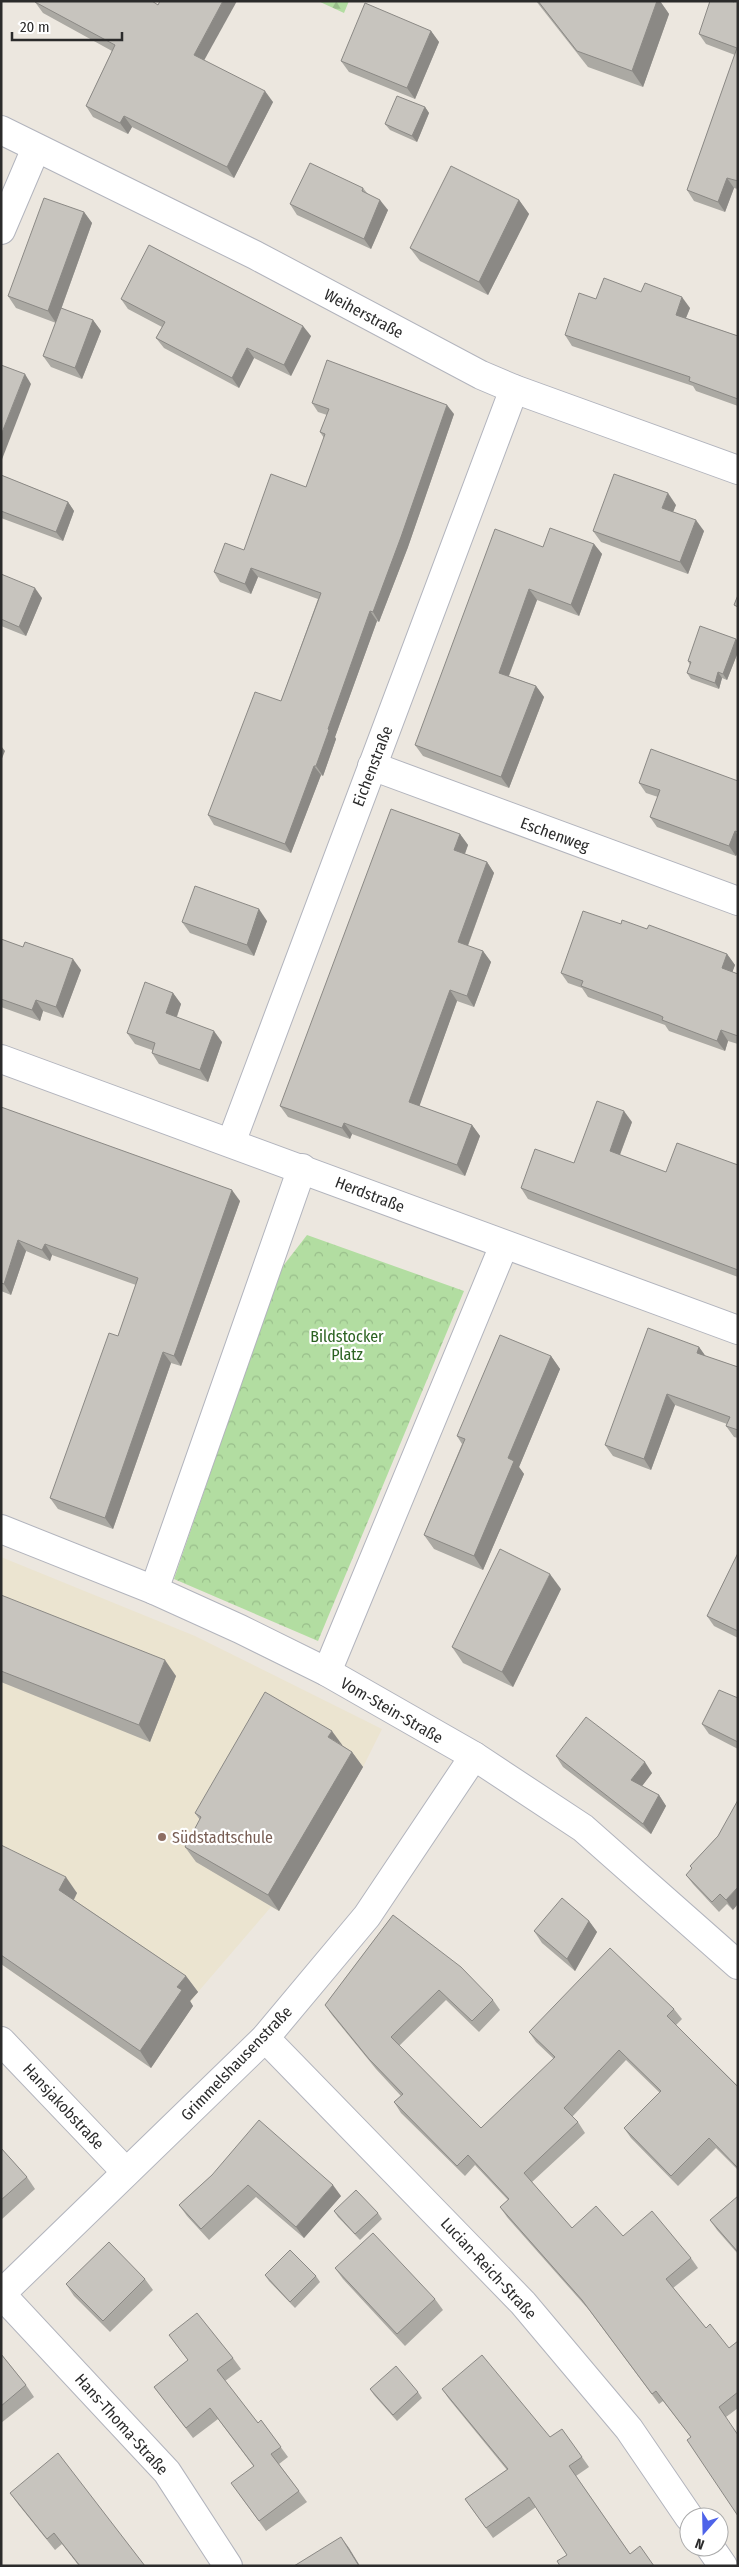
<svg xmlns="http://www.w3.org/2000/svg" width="739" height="2567" viewBox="0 0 739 2567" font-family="'Fira Sans Condensed',sans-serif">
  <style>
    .education { fill: #ebe4d0 }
    .forest { fill: url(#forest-firs) }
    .park { fill: url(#park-crowns) }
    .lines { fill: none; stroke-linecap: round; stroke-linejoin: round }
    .minor-casing { stroke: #b2b4bd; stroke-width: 30 }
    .minor { stroke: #fff; stroke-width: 28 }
    .wall { fill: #aba9a3 }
    .shaded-wall { fill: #8b8985 }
    .building { fill: #c7c4be; stroke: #8b8985 }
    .education-dot { fill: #8d6e63; stroke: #fff; stroke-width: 2 }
    .labels { text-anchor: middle; stroke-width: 4.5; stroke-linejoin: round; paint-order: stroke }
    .street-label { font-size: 16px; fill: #2b2b2b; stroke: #fff }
    .park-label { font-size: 16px; fill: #2b6221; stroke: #fff }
    .education-label { font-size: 16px; fill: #785e54; stroke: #fff; text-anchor: start }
  </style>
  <defs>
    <pattern id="forest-firs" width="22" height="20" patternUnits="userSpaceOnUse" patternTransform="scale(1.25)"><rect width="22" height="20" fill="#b2dda1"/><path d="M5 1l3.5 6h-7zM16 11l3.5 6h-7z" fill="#99be8b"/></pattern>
    <pattern id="park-crowns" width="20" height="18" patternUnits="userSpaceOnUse" patternTransform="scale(1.25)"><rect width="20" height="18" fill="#b2dda1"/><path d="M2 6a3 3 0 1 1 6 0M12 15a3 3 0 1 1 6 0" fill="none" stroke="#99be8b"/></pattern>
  </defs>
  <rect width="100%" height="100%" fill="#ece7df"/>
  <path class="education" d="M 1,1557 L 195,1636 L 382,1729 L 363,1767 L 279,1911 L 271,1907 L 198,1992 L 190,2003 L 193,2006 L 151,2068 L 1,1964 Z"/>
  <path class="forest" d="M 318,1 L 349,1 L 344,13 Z"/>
  <path class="park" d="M 307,1235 L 464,1291 L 318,1641 L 174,1579 L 280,1270 Z"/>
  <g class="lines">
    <g class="minor-casing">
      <g id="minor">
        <path d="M 1,130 L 255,255 L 481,375 L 514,389 L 738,470"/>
        <path d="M 1,230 L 36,148"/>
        <path d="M 372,766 L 738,901"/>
        <path d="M 1,1059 L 738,1330"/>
        <path d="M 231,1143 L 514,389"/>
        <path d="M 1,1529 L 154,1590 L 240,1629 L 327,1672 L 474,1756 L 583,1828 L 738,1965"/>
        <path d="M 154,1590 L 302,1168"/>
        <path d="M 327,1672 L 504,1245"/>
        <path d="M 265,2038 L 523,2303 L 629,2429 L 689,2517"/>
        <path d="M 1,2041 L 126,2172"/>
        <path d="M 1,2294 L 265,2038 L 367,1916 L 474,1756"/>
        <path d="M 1,2294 L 167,2472 L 228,2566"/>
        <path d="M 710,2547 L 723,2566"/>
      </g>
    </g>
    <use href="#minor" class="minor"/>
  </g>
  <g class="wall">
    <path d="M 536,1 L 660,1 L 669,14 L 643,87 L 588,67 Z"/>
    <path d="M 738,1 L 738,189 L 734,188 L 725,212 L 694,201 L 687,190 L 735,55 L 706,44 L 699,34 L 734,2 Z"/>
    <path d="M 35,2 L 204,61 L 273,102 L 234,178 L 132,127 L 128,134 L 93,117 L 86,106 L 112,51 L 43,13 Z"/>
    <path d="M 431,31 L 439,42 L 415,99 L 349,72 L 341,61 Z"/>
    <path d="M 425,107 L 429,113 L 417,142 L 390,130 L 385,124 Z"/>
    <path d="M 363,188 L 367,193 L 388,210 L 371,249 L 297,215 L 290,204 Z"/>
    <path d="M 519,200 L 529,214 L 488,295 L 420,261 L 410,248 Z"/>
    <path d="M 84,212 L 92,223 L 58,318 L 93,320 L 101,331 L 82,379 L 51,367 L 43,356 L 56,323 L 16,308 L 8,296 Z"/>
    <path d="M 641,292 L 690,308 L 686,318 L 738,336 L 738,406 L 696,391 L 693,386 L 572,346 L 565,335 L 596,299 Z"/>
    <path d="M 121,299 L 311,336 L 291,376 L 254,358 L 239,388 L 164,348 L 156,338 L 162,327 L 128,309 Z"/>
    <path d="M 312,403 L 454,414 L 408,547 L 379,622 L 377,621 L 335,737 L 336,739 L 323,776 L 321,775 L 291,853 L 214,825 L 208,815 L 281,701 L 318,599 L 258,577 L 251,594 L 220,582 L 214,572 L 244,550 L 306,487 L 324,438 L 320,432 L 327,415 L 318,412 Z"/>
    <path d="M 1,475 L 68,502 L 74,511 L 63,541 L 1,518 Z"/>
    <path d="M 676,505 L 673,512 L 704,531 L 688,574 L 601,542 L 593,531 Z"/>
    <path d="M 594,544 L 602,554 L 579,616 L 537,600 L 509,676 L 536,686 L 544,697 L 509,788 L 423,756 L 415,745 L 543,547 Z"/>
    <path d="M 1,574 L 42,598 L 26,636 L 1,626 Z"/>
    <path d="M 738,641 L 738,652 L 727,680 L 722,678 L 719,689 L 691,679 L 687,673 L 690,665 L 688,661 Z"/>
    <path d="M 738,781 L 738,852 L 736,856 L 657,827 L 650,817 L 658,797 L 646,793 L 639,783 Z"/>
    <path d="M 460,834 L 468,845 L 465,854 L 487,862 L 494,873 L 468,946 L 483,951 L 491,962 L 474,1007 L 457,1001 L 419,1106 L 472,1125 L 480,1136 L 465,1176 L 352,1134 L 350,1139 L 288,1117 L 280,1106 Z"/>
    <path d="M 267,921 L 254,956 L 190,933 L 182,922 Z"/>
    <path d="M 621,924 L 647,929 L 727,954 L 735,965 L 732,972 L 738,974 L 738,1044 L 728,1041 L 725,1051 L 669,1031 L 665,1025 L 588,997 L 582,988 L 568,983 L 561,973 Z"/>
    <path d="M 1,939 L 81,970 L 63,1018 L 43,1011 L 40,1021 L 1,1007 Z"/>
    <path d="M 173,993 L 181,1004 L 177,1017 L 222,1042 L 208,1082 L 159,1064 L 152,1053 L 152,1050 L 135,1044 L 127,1033 Z"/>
    <path d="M 1,1107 L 240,1201 L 181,1366 L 171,1363 L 113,1529 L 58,1509 L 50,1498 L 118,1336 L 136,1285 L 52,1255 L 50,1261 L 26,1251 L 11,1295 L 1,1291 Z"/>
    <path d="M 632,1122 L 620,1155 L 666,1172 L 738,1165 L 738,1277 L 528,1199 L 521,1188 L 574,1163 Z"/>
    <path d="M 699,1347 L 705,1356 L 738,1367 L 738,1438 L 734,1437 L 726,1426 L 727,1424 L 675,1405 L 651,1470 L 613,1456 L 605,1445 Z"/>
    <path d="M 551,1356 L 560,1369 L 519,1467 L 524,1474 L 483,1570 L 434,1549 L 424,1535 L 462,1444 L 457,1436 Z"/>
    <path d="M 738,1553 L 738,1638 L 714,1626 L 707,1616 Z"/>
    <path d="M 561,1589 L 513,1687 L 463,1663 L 452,1647 Z"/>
    <path d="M 1,1595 L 176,1676 L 150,1742 L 1,1682 Z"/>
    <path d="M 738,1698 L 738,1749 L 709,1734 L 702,1724 Z"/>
    <path d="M 343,1746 L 352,1752 L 363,1767 L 279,1911 L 196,1862 L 185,1847 L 200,1820 L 195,1813 Z"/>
    <path d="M 556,1756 L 652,1773 L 642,1786 L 659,1795 L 666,1806 L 651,1834 L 563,1767 Z"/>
    <path d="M 718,1836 L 733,1910 L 727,1904 L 719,1912 L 693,1884 L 686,1875 L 692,1869 L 690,1866 Z"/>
    <path d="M 1,1845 L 77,1893 L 74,1900 L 186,1976 L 198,1992 L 190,2001 L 193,2006 L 151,2068 L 1,1964 Z"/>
    <path d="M 393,1915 L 493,2000 L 500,2010 L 479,2032 L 446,2000 L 399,2046 L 481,2128 L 554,2059 L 536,2042 L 529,2032 L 674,2009 L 682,2019 L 676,2025 L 738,2086 L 738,2170 L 716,2148 L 678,2186 L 631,2138 L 624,2128 L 660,2093 L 626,2060 L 572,2117 L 578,2122 L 585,2133 L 532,2182 L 572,2228 L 623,2236 L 691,2258 L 698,2268 L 673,2288 L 706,2328 L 729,2348 L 738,2341 L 738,2408 L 726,2417 L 691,2437 L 663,2401 L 659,2404 L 589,2310 L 507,2217 L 500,2207 L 508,2200 L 475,2165 L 465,2176 L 401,2113 L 394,2102 L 401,2096 L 376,2069 L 332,2015 L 325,2005 Z"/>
    <path d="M 589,1921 L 597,1932 L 575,1971 L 542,1943 L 534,1931 Z"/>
    <path d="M 1,2148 L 27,2177 L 35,2189 L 1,2220 Z"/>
    <path d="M 212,2175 L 341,2196 L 304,2238 L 256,2197 L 209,2240 L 187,2216 L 179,2205 Z"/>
    <path d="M 738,2196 L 738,2254 L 717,2230 L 710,2220 Z"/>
    <path d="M 334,2211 L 378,2213 L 382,2219 L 360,2240 L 338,2217 Z"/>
    <path d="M 335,2268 L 435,2299 L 443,2310 L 405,2346 L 343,2279 Z"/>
    <path d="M 265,2275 L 316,2276 L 320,2282 L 295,2308 L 269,2281 Z"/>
    <path d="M 145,2279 L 153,2290 L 110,2332 L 74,2296 L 66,2284 Z"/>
    <path d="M 169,2335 L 233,2358 L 241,2369 L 225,2381 L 258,2423 L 261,2420 L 288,2457 L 279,2464 L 307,2502 L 266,2531 L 239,2494 L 254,2467 L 218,2419 L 193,2438 L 154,2387 L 188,2360 Z"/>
    <path d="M 1,2354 L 26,2385 L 34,2397 L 1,2423 Z"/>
    <path d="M 370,2389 L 418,2392 L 422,2398 L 397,2421 L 374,2395 Z"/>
    <path d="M 442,2389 L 550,2437 L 582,2457 L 589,2467 L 576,2476 L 630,2554 L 654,2566 L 567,2555 L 536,2507 L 493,2538 L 465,2499 L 507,2470 L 449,2399 Z"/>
    <path d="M 10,2493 L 145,2566 L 79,2566 L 62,2544 L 55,2550 L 18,2504 Z"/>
  </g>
  <g class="shaded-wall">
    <path d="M 223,1 L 237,1 L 201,66 L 194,55 Z"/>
    <path d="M 657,1 L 660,1 L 669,14 L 643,87 L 632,71 Z"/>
    <path d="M 431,31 L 439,42 L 415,99 L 407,88 Z"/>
    <path d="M 265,91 L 273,102 L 234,178 L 227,167 Z"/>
    <path d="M 425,107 L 429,113 L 417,142 L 412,136 Z"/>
    <path d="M 124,116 L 132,127 L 128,134 L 120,123 Z"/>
    <path d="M 727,178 L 734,188 L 725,212 L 718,202 Z"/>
    <path d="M 380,200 L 388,210 L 371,249 L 364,239 Z"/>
    <path d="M 519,200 L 529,214 L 488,295 L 479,282 Z"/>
    <path d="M 84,212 L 92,223 L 56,323 L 48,311 Z"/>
    <path d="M 682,297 L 690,308 L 683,325 L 676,315 Z"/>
    <path d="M 93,320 L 101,331 L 82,379 L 75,368 Z"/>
    <path d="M 303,326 L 311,336 L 291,376 L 284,365 Z"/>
    <path d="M 247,348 L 254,358 L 239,388 L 232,378 Z"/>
    <path d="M 25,374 L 31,384 L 1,462 L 1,435 Z"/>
    <path d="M 447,405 L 454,414 L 408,547 L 379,622 L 373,612 Z"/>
    <path d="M 668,493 L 676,505 L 670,519 L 662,508 Z"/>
    <path d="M 68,502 L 74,511 L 63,541 L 56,532 Z"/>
    <path d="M 696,520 L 704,531 L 688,574 L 680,562 Z"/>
    <path d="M 594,544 L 602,554 L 579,616 L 571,605 Z"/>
    <path d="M 251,568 L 258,577 L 251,594 L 245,584 Z"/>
    <path d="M 35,588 L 42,598 L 26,636 L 19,627 Z"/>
    <path d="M 529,589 L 537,600 L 506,683 L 499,673 Z"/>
    <path d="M 370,611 L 377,621 L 335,737 L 336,739 L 323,776 L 316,766 L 328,729 Z"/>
    <path d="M 736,639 L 738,641 L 738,652 L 727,680 L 723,674 Z"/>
    <path d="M 718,672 L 722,678 L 719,689 L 715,683 Z"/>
    <path d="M 536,686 L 544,697 L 509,788 L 501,777 Z"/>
    <path d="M 1,746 L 5,751 L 1,761 Z"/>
    <path d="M 314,766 L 321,775 L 291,853 L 285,844 Z"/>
    <path d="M 735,831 L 738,836 L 738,852 L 736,856 L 729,846 Z"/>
    <path d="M 460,834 L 468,845 L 462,861 L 454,850 Z"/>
    <path d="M 487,862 L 494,873 L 465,953 L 458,942 Z"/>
    <path d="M 259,909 L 267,921 L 254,956 L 247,945 Z"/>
    <path d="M 483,951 L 491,962 L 474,1007 L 467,996 Z"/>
    <path d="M 727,954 L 735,965 L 730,979 L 722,968 Z"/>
    <path d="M 73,959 L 81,970 L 63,1018 L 56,1007 Z"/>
    <path d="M 450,990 L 457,1001 L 417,1113 L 409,1102 Z"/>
    <path d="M 173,993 L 181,1004 L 174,1024 L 166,1013 Z"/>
    <path d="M 36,1000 L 43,1011 L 40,1021 L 32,1010 Z"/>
    <path d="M 721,1030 L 728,1041 L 725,1051 L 717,1041 Z"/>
    <path d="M 214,1031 L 222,1042 L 208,1082 L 200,1070 Z"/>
    <path d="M 624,1111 L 632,1122 L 617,1162 L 610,1151 Z"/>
    <path d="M 344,1123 L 352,1134 L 350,1139 L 342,1128 Z"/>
    <path d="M 472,1125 L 480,1136 L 465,1176 L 457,1165 Z"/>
    <path d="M 232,1190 L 240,1201 L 181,1366 L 174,1356 Z"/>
    <path d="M 18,1240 L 26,1251 L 11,1295 L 4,1284 Z"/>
    <path d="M 45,1244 L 52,1255 L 50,1261 L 42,1250 Z"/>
    <path d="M 699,1347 L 707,1358 L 697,1353 Z"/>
    <path d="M 163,1352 L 171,1363 L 113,1529 L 105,1518 Z"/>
    <path d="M 551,1356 L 560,1369 L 519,1467 L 524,1474 L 483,1570 L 474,1556 L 508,1458 Z"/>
    <path d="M 667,1394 L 675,1405 L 651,1470 L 644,1459 Z"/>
    <path d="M 550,1574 L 561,1589 L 513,1687 L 502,1672 Z"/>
    <path d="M 165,1660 L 176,1676 L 150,1742 L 139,1725 Z"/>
    <path d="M 332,1731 L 343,1746 L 328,1737 Z"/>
    <path d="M 352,1752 L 363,1767 L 279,1911 L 268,1895 Z"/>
    <path d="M 645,1762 L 652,1773 L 639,1790 L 631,1780 Z"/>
    <path d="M 659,1795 L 666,1806 L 651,1834 L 643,1824 Z"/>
    <path d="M 66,1877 L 77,1893 L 70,1906 L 59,1890 Z"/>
    <path d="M 738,1887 L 738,1904 L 733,1910 L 726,1900 Z"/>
    <path d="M 589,1921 L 597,1932 L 575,1971 L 567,1959 Z"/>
    <path d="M 186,1976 L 198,1992 L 190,2001 L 193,2006 L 151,2068 L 140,2051 L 177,1987 Z"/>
    <path d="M 333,2185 L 341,2196 L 304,2238 L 296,2227 Z"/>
    <path d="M 341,2537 L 349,2548 L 360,2566 L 359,2566 Z"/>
  </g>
  <g class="building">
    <path d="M 35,1 L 152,1 L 158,5 L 160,1 L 223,1 L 194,55 L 265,91 L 227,167 L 124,116 L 120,123 L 86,106 L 115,45 L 35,2 Z"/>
    <path d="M 538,1 L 657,1 L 632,71 L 577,51 Z"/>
    <path d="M 710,1 L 731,1 L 734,2 L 735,1 L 738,1 L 738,181 L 727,178 L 718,202 L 687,190 L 737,48 L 699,34 Z"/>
    <path d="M 365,3 L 431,31 L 407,88 L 341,61 Z"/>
    <path d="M 397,96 L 425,107 L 412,136 L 385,124 Z"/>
    <path d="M 310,163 L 363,188 L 362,191 L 380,200 L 364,239 L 290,204 Z"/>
    <path d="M 451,166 L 519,200 L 479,282 L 410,248 Z"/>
    <path d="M 44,198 L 84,212 L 48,311 L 8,296 Z"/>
    <path d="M 149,245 L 303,326 L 284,365 L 247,348 L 232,378 L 156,338 L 165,322 L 121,299 Z"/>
    <path d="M 604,278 L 641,292 L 645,283 L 682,297 L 676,315 L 738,336 L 738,399 L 689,381 L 690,377 L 565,335 L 579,293 L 596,299 Z"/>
    <path d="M 61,308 L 93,320 L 75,368 L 43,356 Z"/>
    <path d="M 327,360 L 447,405 L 401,537 L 373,612 L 370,611 L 328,729 L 329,730 L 316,766 L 314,766 L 285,844 L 208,815 L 255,692 L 281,701 L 321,593 L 251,568 L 245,584 L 214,572 L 225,543 L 244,550 L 271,474 L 306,487 L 325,434 L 320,432 L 329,409 L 312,403 Z"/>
    <path d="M 1,365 L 25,374 L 1,435 Z"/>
    <path d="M 614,474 L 668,493 L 662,508 L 696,520 L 680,562 L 593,531 Z"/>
    <path d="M 1,475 L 68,502 L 56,532 L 1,511 Z"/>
    <path d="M 550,528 L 594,544 L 571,605 L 529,589 L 499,673 L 536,686 L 501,777 L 415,745 L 495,529 L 543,547 Z"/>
    <path d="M 1,574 L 35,588 L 19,627 L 1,619 Z"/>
    <path d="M 738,595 L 738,607 L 734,605 Z"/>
    <path d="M 700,626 L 736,639 L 723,674 L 718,672 L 715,683 L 687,673 L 691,662 L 688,661 Z"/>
    <path d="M 651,749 L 738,781 L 738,832 L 735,831 L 729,846 L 650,817 L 660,790 L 639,783 Z"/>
    <path d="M 391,809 L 460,834 L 454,850 L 487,862 L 458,942 L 483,951 L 467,996 L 450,990 L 409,1102 L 472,1125 L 457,1165 L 344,1123 L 342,1128 L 280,1106 Z"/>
    <path d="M 195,886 L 259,909 L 247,945 L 182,922 Z"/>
    <path d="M 583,911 L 621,924 L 622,920 L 647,929 L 649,925 L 727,954 L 722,968 L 738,974 L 738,1036 L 721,1030 L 717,1041 L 662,1020 L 663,1017 L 659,1015 L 581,986 L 583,981 L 561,973 Z"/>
    <path d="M 1,939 L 23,947 L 25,942 L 73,959 L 56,1007 L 36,1000 L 32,1010 L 1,999 Z"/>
    <path d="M 145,982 L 173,993 L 166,1013 L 214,1031 L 200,1070 L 152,1053 L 155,1043 L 127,1033 Z"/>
    <path d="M 597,1101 L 624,1111 L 610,1151 L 666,1172 L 677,1143 L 738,1165 L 738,1270 L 521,1188 L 535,1149 L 574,1163 Z"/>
    <path d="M 1,1107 L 232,1190 L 174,1356 L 163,1352 L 105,1518 L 50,1498 L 109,1333 L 118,1336 L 138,1278 L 45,1244 L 42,1250 L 18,1240 L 4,1284 L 1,1283 Z"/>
    <path d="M 648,1328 L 699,1347 L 697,1353 L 738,1367 L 738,1430 L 726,1426 L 730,1417 L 667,1394 L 644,1459 L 605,1445 Z"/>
    <path d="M 500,1335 L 551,1356 L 508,1458 L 514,1461 L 474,1556 L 424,1535 L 465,1439 L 457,1436 Z"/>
    <path d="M 500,1549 L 550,1574 L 502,1672 L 452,1647 Z"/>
    <path d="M 738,1553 L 738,1631 L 707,1616 Z"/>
    <path d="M 1,1595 L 165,1660 L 139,1725 L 1,1671 Z"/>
    <path d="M 719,1690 L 738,1698 L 738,1742 L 702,1724 Z"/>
    <path d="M 265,1692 L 332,1731 L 328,1737 L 352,1752 L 268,1895 L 185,1847 L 201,1817 L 195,1813 Z"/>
    <path d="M 586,1717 L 645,1762 L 631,1780 L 659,1795 L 643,1824 L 556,1756 Z"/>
    <path d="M 738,1800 L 738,1887 L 726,1900 L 720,1894 L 712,1902 L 686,1875 L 692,1868 L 690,1866 L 718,1836 Z"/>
    <path d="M 1,1845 L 66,1877 L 59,1890 L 186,1976 L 177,1987 L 182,1990 L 140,2051 L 1,1955 Z"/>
    <path d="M 562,1898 L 589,1921 L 567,1959 L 534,1931 Z"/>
    <path d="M 393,1915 L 461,1967 L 493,2000 L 472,2021 L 439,1990 L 391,2037 L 481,2128 L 555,2057 L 529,2032 L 610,1948 L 674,2009 L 667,2016 L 738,2087 L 738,2168 L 709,2138 L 671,2176 L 624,2128 L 661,2091 L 619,2050 L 564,2108 L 578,2122 L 524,2173 L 572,2228 L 596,2206 L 623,2236 L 652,2211 L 691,2258 L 666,2279 L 706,2328 L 710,2324 L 729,2348 L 738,2341 L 738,2392 L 719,2407 L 738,2435 L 738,2516 L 687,2440 L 691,2437 L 656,2391 L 652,2394 L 582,2300 L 500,2207 L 509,2199 L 468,2155 L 457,2166 L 394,2102 L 403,2094 L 369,2059 L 325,2005 Z"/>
    <path d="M 259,2120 L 333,2185 L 296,2227 L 248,2185 L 201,2229 L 179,2205 L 212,2175 Z"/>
    <path d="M 1,2148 L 27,2177 L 1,2200 Z"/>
    <path d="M 356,2190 L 378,2213 L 355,2234 L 334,2211 Z"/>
    <path d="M 738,2196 L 738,2252 L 710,2220 Z"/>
    <path d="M 373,2233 L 435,2299 L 397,2334 L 335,2268 Z"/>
    <path d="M 109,2242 L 145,2279 L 103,2321 L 66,2284 Z"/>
    <path d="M 290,2250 L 316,2276 L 290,2302 L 265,2275 Z"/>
    <path d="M 197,2313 L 233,2358 L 217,2370 L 258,2423 L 261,2420 L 281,2447 L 271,2454 L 299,2491 L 259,2521 L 231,2483 L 254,2466 L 210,2408 L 186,2428 L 154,2387 L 188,2360 L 169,2335 Z"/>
    <path d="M 1,2354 L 26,2385 L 1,2406 Z"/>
    <path d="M 482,2355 L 550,2437 L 562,2429 L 582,2457 L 569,2466 L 630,2554 L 640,2546 L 654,2566 L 560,2566 L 557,2561 L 567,2555 L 529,2497 L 486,2528 L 465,2499 L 508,2469 L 442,2389 Z"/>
    <path d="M 396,2366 L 418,2392 L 393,2415 L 370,2389 Z"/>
    <path d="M 58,2453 L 145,2566 L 80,2566 L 54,2533 L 47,2539 L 10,2493 Z"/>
    <path d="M 341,2537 L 359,2566 L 294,2566 Z"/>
  </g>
  <circle class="education-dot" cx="162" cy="1837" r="5"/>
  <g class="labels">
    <g class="street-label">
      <text transform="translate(364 313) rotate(28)" y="6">Weiherstraße</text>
      <text transform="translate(372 766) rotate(-69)" y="6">Eichenstraße</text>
      <text transform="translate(555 834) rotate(20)" y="6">Eschenweg</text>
      <text transform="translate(370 1194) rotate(21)" y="6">Herdstraße</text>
      <text transform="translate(392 1710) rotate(30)" y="6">Vom-Stein-Straße</text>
      <text transform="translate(236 2063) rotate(-46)" y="6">Grimmelshausenstraße</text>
      <text transform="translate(64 2106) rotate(47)" y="6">Hansjakobstraße</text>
      <text transform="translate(489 2268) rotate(47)" y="6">Lucian-Reich-Straße</text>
      <text transform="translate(122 2424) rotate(48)" y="6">Hans-Thoma-Straße</text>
    </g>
    <g class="park-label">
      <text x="347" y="1342">Bildstocker<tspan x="347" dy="18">Platz</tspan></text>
    </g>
    <g class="education-label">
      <text x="172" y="1843">Südstadtschule</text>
    </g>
  </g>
  <rect width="739" height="2567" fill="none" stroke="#2b2b2b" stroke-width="5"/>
  <g transform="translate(704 2532) rotate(200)"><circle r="24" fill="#ffffff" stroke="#aaaaaa"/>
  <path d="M0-4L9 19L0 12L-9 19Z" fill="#4e63e9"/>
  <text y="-8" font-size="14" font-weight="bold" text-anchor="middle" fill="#2b2b2b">N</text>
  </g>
  <path d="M12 32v8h110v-8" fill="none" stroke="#2b2b2b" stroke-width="2.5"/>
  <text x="20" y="32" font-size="15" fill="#2b2b2b" stroke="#ffffff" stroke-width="4" paint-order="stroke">20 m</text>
</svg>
